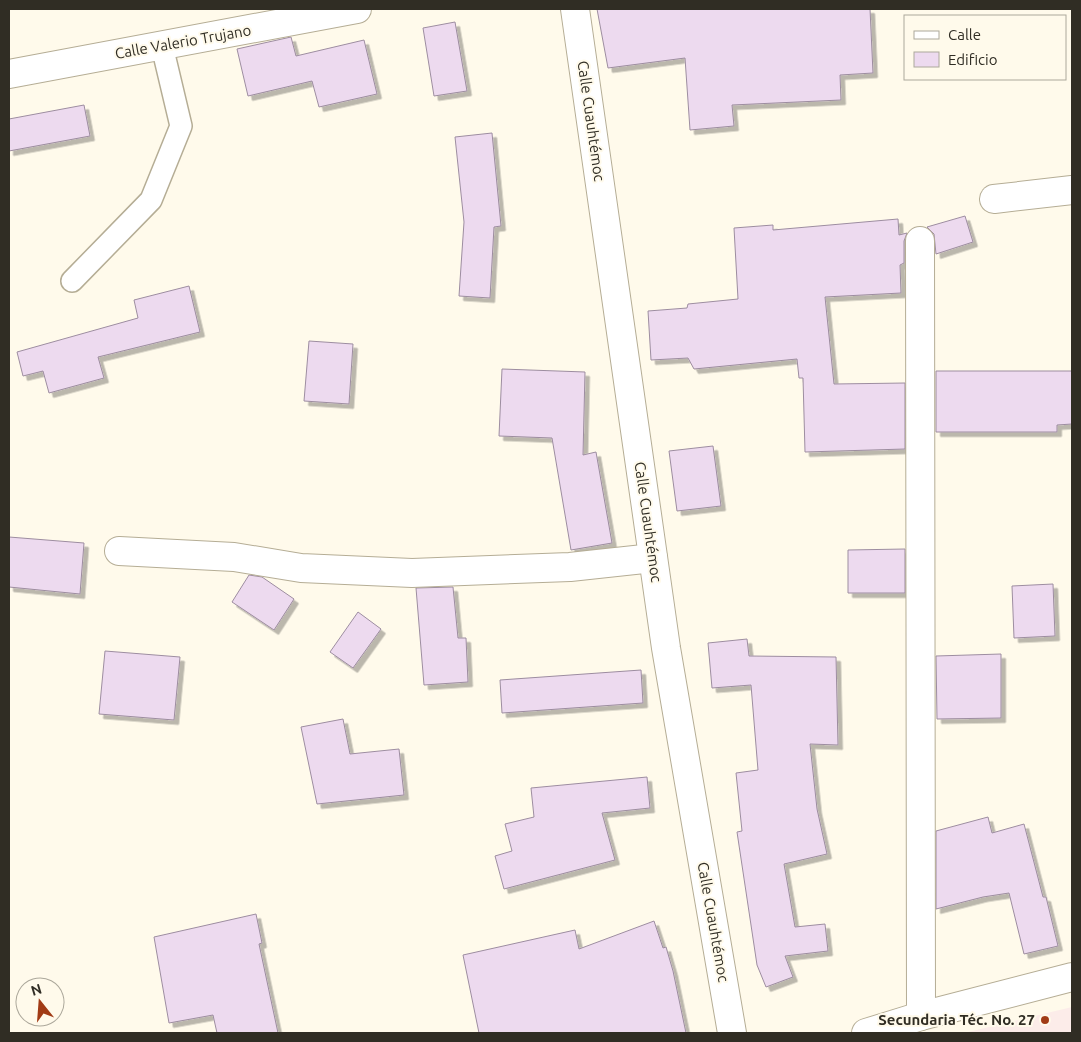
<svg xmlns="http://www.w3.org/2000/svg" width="1081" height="1042" viewBox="0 0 1081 1042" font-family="Ubuntu,sans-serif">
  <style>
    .education { fill: #fcece9 }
    .building { fill: #eddaef; stroke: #9d8da0; filter: url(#shadow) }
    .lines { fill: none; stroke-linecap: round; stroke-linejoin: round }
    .lane-casing { stroke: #b5ad95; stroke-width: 24 }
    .street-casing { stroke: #b5ad95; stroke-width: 30 }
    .secondary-casing { stroke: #b5ad95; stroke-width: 30 }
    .lane { stroke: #fff; stroke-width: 21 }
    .street { stroke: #fff; stroke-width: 28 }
    .secondary { stroke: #fff; stroke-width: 28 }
    .poi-dot { fill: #a13b15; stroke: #fffaeb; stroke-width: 2 }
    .labels { text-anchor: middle; stroke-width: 4; stroke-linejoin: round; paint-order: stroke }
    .street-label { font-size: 15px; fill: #302d24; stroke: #fffaeb }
    .poi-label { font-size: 15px; font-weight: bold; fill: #302d24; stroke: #fffaeb; text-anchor: end }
  </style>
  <defs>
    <filter id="shadow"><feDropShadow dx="4.5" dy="4.5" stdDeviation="0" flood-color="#0004"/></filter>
  </defs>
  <rect width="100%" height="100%" fill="#fffaeb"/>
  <path class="education" d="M 1072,1007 L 1072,1033 L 964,1033 Z"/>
  <g class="building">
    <path d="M 597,9 L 870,9 L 873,73 L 840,75 L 841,100 L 732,105 L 734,126 L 690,130 L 685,58 L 608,68 Z"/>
    <path d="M 455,22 L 467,91 L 434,96 L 423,28 Z"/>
    <path d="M 291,37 L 296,56 L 364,40 L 377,94 L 319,107 L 312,81 L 248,96 L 237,49 Z"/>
    <path d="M 84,105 L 90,136 L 9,151 L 9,119 Z"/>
    <path d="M 492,133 L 501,226 L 494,227 L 490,298 L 459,296 L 464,222 L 455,137 Z"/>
    <path d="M 965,216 L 973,242 L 936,254 L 934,234 L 927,227 Z"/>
    <path d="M 898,219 L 899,235 L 907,233 L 904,241 L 904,263 L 900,265 L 901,293 L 825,297 L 834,384 L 905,383 L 905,449 L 805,452 L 803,378 L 799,378 L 797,359 L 694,369 L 688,358 L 651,360 L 648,311 L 687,308 L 688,304 L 738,299 L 734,228 L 773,225 L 773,230 Z"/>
    <path d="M 189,286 L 200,332 L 98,357 L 104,378 L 49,393 L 43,371 L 23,376 L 17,352 L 138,318 L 134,300 Z"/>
    <path d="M 309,341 L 353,344 L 349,404 L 304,401 Z"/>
    <path d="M 502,369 L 585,372 L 583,455 L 596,452 L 612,543 L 571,550 L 552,438 L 499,436 Z"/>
    <path d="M 936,371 L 1072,371 L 1072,424 L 1057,425 L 1057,432 L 936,432 Z"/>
    <path d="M 713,446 L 721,506 L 677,511 L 669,451 Z"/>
    <path d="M 9,537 L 84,543 L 80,594 L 9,587 Z"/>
    <path d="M 905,549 L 905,593 L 848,593 L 848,550 Z"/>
    <path d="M 249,575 L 262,577 L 294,599 L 274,630 L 232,602 Z"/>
    <path d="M 1053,584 L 1055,636 L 1014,638 L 1012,586 Z"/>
    <path d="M 453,587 L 458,638 L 466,638 L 468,682 L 424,685 L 416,588 Z"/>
    <path d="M 358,612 L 381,629 L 353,668 L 330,652 Z"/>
    <path d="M 747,639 L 749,656 L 836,657 L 838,745 L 810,744 L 817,809 L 827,854 L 784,864 L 795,927 L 825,924 L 828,951 L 785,956 L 793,977 L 766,987 L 757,965 L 737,832 L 742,831 L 736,773 L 758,770 L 751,685 L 712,688 L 708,643 Z"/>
    <path d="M 105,651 L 180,657 L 174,720 L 99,714 Z"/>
    <path d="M 1001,654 L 1001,718 L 937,719 L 936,656 Z"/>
    <path d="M 641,670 L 643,703 L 502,713 L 500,680 Z"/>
    <path d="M 343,719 L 350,754 L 399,749 L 404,795 L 317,804 L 301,727 Z"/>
    <path d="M 647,777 L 650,808 L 602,813 L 615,860 L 504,889 L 495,856 L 512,851 L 505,824 L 534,817 L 531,788 Z"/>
    <path d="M 988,817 L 992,833 L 1024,824 L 1043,897 L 1046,897 L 1058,946 L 1024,954 L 1009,893 L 983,897 L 936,909 L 936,831 Z"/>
    <path d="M 256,914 L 262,943 L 259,944 L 278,1033 L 217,1033 L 213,1015 L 169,1023 L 154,937 Z"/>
    <path d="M 654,921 L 663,948 L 666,947 L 673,971 L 686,1033 L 479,1033 L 463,955 L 575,930 L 579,949 Z"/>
  </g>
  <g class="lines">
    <g class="lane-casing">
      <path id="lane" d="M 72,281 L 151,200 L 181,126 L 162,46"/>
    </g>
    <g class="street-casing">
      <g id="street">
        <path d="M 9,74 L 357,9"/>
        <path d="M 994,199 L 1072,190"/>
        <path d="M 920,241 L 921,1016"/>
        <path d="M 119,551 L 234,557 L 301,568 L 412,573 L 570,567 L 653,558"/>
        <path d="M 866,1033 L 921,1016 L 1072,977"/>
      </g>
    </g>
    <g class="secondary-casing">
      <path id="secondary" d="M 575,9 L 666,648 L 732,1033"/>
    </g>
    <use href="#lane" class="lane"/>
    <use href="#street" class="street"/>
    <use href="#secondary" class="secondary"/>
  </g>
  <circle class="poi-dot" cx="1045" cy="1020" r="5"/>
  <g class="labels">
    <g class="street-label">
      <text transform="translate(183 42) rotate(-10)" y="5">Calle Valerio Trujano</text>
      <text transform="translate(591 121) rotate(82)" y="5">Calle Cuauhtémoc</text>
      <text transform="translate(648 522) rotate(82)" y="5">Calle Cuauhtémoc</text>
      <text transform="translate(713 922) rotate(80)" y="5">Calle Cuauhtémoc</text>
    </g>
    <g class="poi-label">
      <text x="1035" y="1025">Secundaria Téc. No. 27</text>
    </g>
  </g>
  <rect width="1081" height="1042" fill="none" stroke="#302d24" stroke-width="20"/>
  <rect x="904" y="15" width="162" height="65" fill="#fffaeb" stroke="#aca89b"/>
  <rect x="914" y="31" width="25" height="8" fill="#ffffff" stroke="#aca89b"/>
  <text x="948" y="40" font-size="15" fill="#302d24">Calle</text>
  <rect x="914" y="52" width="25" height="15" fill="#eddaef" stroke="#aca89b"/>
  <text x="948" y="65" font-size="15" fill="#302d24">Edificio</text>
  <g transform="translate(40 1002) rotate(343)"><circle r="24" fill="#fffaeb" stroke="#aca89b"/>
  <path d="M0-4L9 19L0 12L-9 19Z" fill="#a13b15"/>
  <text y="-8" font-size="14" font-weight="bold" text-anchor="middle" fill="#302d24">N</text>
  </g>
</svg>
